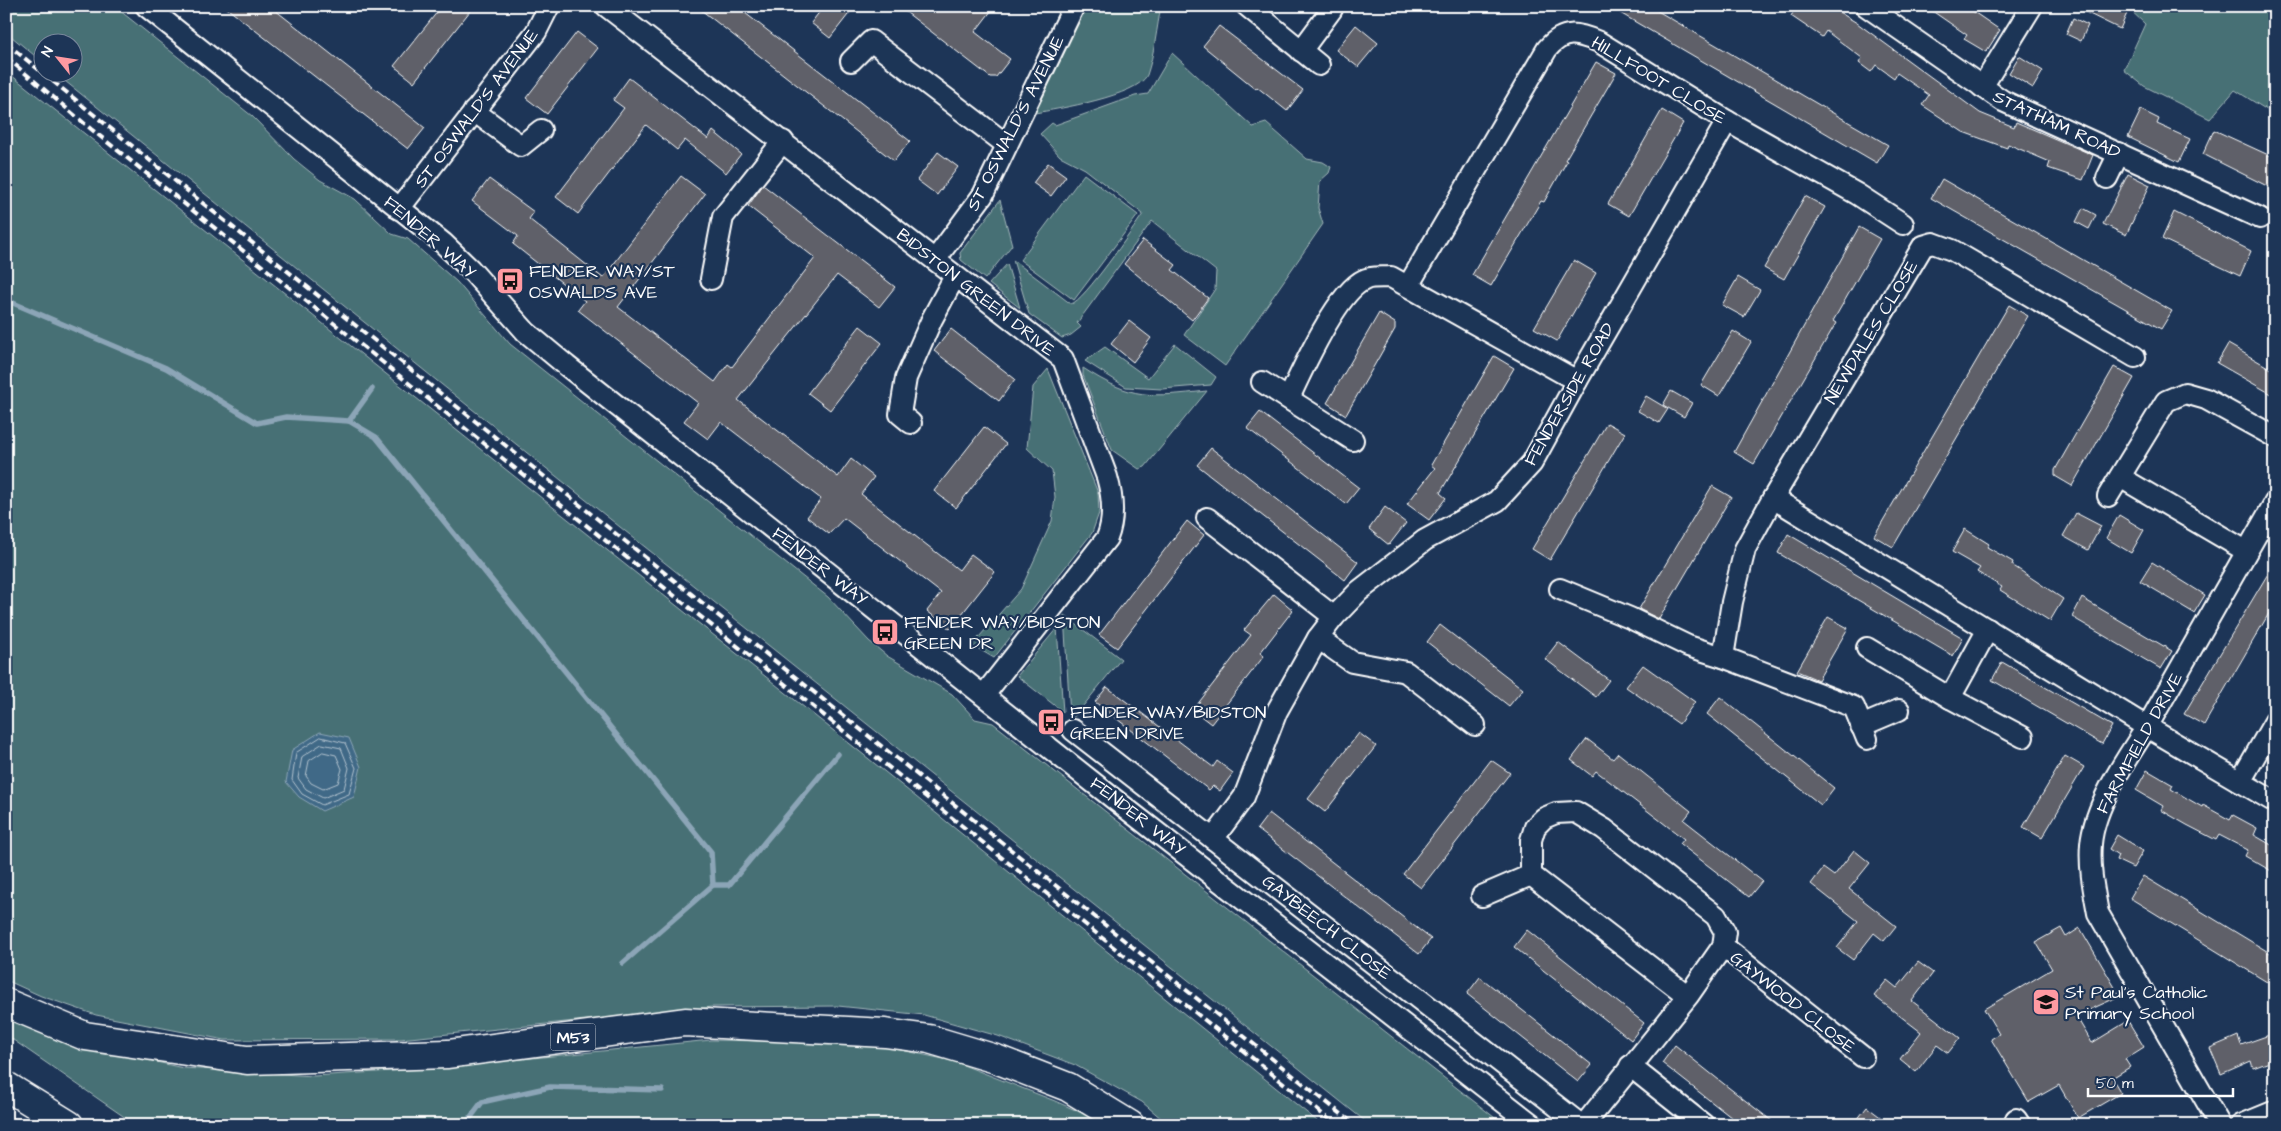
<svg xmlns="http://www.w3.org/2000/svg" width="2281" height="1131" viewBox="0 0 2281 1131" font-family="'Architects Daughter',sans-serif">
  <style>
    .green { fill: #477075; stroke: #a3b8ba }
    .water { fill: #406987; stroke: #8ca5b7 }
    .lines { fill: none; stroke-linecap: round; stroke-linejoin: round }
    .shore { stroke: #b3c3cf; stroke-width: 1 }
    .stream { stroke: #8ca5b7; stroke-width: 5.5 }
    .building { fill: #5e6169; stroke: #fff }
    .minor-casing { stroke: #fff; stroke-width: 24 }
    .highway-casing { stroke: #fff; stroke-width: 31 }
    .minor { stroke: #1d3557; stroke-width: 20 }
    .highway { stroke: #1d3557; stroke-width: 28 }
    .rail { stroke: #fff; stroke-width: 4; stroke-dasharray: 8 4; stroke-linecap: butt }
    .labels { text-anchor: middle; stroke-width: 4.5; stroke-linejoin: round; paint-order: stroke }
    .shield { fill: #1d3557; stroke: #bbc2cd; stroke-width: 1 }
    .shield-label { font-size: 16px; font-weight: bold; fill: #fff }
    .street-label { font-size: 18px; fill: #fff; stroke: #1d3557 }
    .poi-label { font-size: 18px; fill: #fff; stroke: #1d3557; text-anchor: start }
  </style>
  <rect width="100%" height="100%" fill="#1d3557"/>
  <filter id="ink" filterUnits="userSpaceOnUse"><feTurbulence type="fractalNoise" baseFrequency=".02" numOctaves="2"/><feDisplacementMap in="SourceGraphic" scale="10" xChannelSelector="R" yChannelSelector="G"/><feConvolveMatrix kernelMatrix="1 2 1 2 8 2 1 2 1" color-interpolation-filters="sRGB"/></filter>
  <g filter="url(#ink)">
    <g class="green">
      <path d="M 6,6 L 114,6 L 252,116 L 294,159 L 320,180 L 355,199 L 392,234 L 408,239 L 457,282 L 510,344 L 828,597 L 869,641 L 887,656 L 952,694 L 975,719 L 993,723 L 1504,1125 L 1370,1125 L 467,405 L 55,73 L 72,72 L 72,42 L 42,42 L 42,62 L 40,60 L 6,32 Z"/>
      <path d="M 1086,6 L 1161,6 C 1157,27 1154,55 1147,75 C 1138,96 1057,109 1035,113 L 1037,109 L 1033,109 Z"/>
      <path d="M 2126,6 L 2275,6 L 2275,115 L 2235,90 L 2210,119 L 2144,86 L 2124,70 L 2145,24 Z"/>
      <path d="M 1172,53 L 1253,127 L 1266,123 L 1307,159 L 1323,162 L 1331,167 L 1329,173 L 1320,181 L 1318,208 L 1323,224 L 1225,366 L 1184,335 L 1215,289 L 1216,271 L 1152,221 L 1077,323 L 1081,327 L 1071,335 L 1062,338 L 1029,314 L 1013,260 L 1071,304 C 1084,301 1133,229 1143,214 L 1085,169 L 1060,156 L 1040,134 L 1052,123 L 1055,125 L 1135,96 L 1148,94 Z"/>
      <path d="M 6,71 L 869,759 L 1322,1125 L 1169,1125 L 1142,1102 L 1075,1065 L 998,1036 L 924,1015 L 838,1006 L 712,1007 L 400,1039 L 225,1040 L 96,1015 L 41,996 L 6,980 Z"/>
      <path d="M 1084,174 L 1138,215 L 1074,300 L 1020,260 Z"/>
      <path d="M 1000,200 L 1012,245 L 985,279 L 961,260 L 960,253 Z"/>
      <path d="M 1007,264 L 1020,308 L 989,284 Z"/>
      <path d="M 1175,344 L 1216,377 L 1211,385 L 1162,389 L 1126,387 L 1085,361 L 1105,347 L 1148,378 Z"/>
      <path d="M 1083,368 C 1132,400 1151,397 1207,391 L 1145,467 L 1139,469 L 1112,450 L 1083,375 Z"/>
      <path d="M 1048,369 L 1098,493 L 1099,513 L 1092,533 L 994,658 L 972,645 L 1021,589 L 1052,521 L 1055,497 L 1052,471 L 1027,448 L 1033,387 Z"/>
      <path d="M 1064,615 L 1121,659 L 1075,716 L 1070,716 Z"/>
      <path d="M 1057,628 L 1063,712 L 1017,676 Z"/>
      <path d="M 6,1017 L 81,1045 L 183,1068 L 314,1076 L 423,1069 L 711,1040 L 868,1043 L 953,1061 L 1055,1101 L 1109,1125 L 136,1125 L 6,1035 Z"/>
    </g>
    <path class="water" d="M 320,732 L 349,738 L 361,767 L 354,797 L 322,811 L 299,797 L 286,782 L 292,750 Z"/>
    <g class="lines">
      <g class="shore">
        <path d="M 321,737 L 345,743 L 356,768 L 349,794 L 322,805 L 302,794 L 292,780 L 296,753 Z"/>
        <path d="M 322,744 L 341,748 L 349,768 L 344,789 L 323,798 L 306,789 L 298,778 L 302,757 Z"/>
        <path d="M 323,752 L 336,755 L 342,769 L 338,783 L 323,789 L 311,783 L 306,776 L 309,761 Z"/>
      </g>
      <g class="stream">
        <path d="M 6,300 L 166,368 L 257,423 L 286,417 L 349,421 L 376,437 L 711,852 L 713,885 L 729,885 L 838,754"/>
        <path d="M 349,421 L 372,389"/>
        <path d="M 623,963 L 713,885"/>
        <path d="M 465,1125 L 482,1102 L 550,1087 L 662,1090"/>
      </g>
    </g>
    <g class="building">
      <path d="M 224,6 L 270,6 L 425,128 L 408,149 Z"/>
      <path d="M 442,6 L 474,6 L 414,82 L 394,66 Z"/>
      <path d="M 696,6 L 736,6 L 910,141 L 894,161 Z"/>
      <path d="M 824,6 L 855,6 L 830,38 L 811,23 Z"/>
      <path d="M 898,6 L 995,6 L 975,32 L 1010,59 L 996,77 L 990,77 Z"/>
      <path d="M 1608,6 L 1649,6 L 1888,145 L 1877,163 Z"/>
      <path d="M 1797,6 L 1829,6 L 1857,23 L 1980,113 L 2014,127 L 2016,122 L 2093,155 L 2083,180 L 2048,168 L 2050,162 L 2008,144 L 2007,148 L 1963,132 L 1922,105 L 1929,95 L 1897,73 L 1894,78 L 1876,65 L 1871,72 L 1859,63 L 1862,58 L 1826,31 L 1822,37 L 1791,16 Z"/>
      <path d="M 1925,6 L 1965,6 L 2000,30 L 1986,52 L 1964,39 L 1967,35 Z"/>
      <path d="M 2073,6 L 2118,6 L 2128,11 L 2120,29 Z"/>
      <path d="M 2073,18 L 2088,25 L 2081,41 L 2066,34 Z"/>
      <path d="M 1356,25 L 1378,43 L 1358,67 L 1336,50 Z"/>
      <path d="M 1219,26 L 1303,90 L 1287,111 L 1257,87 L 1256,89 L 1203,46 Z"/>
      <path d="M 577,32 L 598,48 L 547,114 L 526,98 Z"/>
      <path d="M 2019,56 L 2043,71 L 2033,88 L 2009,73 Z"/>
      <path d="M 1596,62 L 1616,73 L 1565,160 L 1567,161 L 1544,202 L 1541,201 L 1491,286 L 1472,275 Z"/>
      <path d="M 629,78 L 708,139 L 713,131 L 741,154 L 726,173 L 685,140 L 677,150 L 646,125 L 578,214 L 556,197 L 624,108 L 613,100 Z"/>
      <path d="M 1662,110 L 1683,123 L 1629,216 L 1608,204 Z"/>
      <path d="M 2141,110 L 2159,119 L 2157,124 L 2190,139 L 2179,162 L 2128,137 Z"/>
      <path d="M 2214,130 L 2275,158 L 2275,190 L 2203,154 Z"/>
      <path d="M 938,152 L 958,167 L 937,195 L 917,180 Z"/>
      <path d="M 1048,163 L 1066,176 L 1051,196 L 1033,183 Z"/>
      <path d="M 2128,174 L 2150,185 L 2126,235 L 2103,224 Z"/>
      <path d="M 681,176 L 705,194 L 618,307 L 715,382 L 728,364 L 732,367 L 815,258 L 748,206 L 763,185 L 895,287 L 879,307 L 837,275 L 738,400 L 838,477 L 851,459 L 874,477 L 861,494 L 959,570 L 971,554 L 995,572 L 950,629 L 927,611 L 941,593 L 844,518 L 829,534 L 807,517 L 821,499 L 721,422 L 708,439 L 684,421 L 698,403 L 578,310 L 585,301 L 513,244 L 518,236 L 472,201 L 489,179 L 534,212 L 529,219 L 603,278 Z"/>
      <path d="M 1942,179 L 2172,311 L 2161,329 L 1931,198 Z"/>
      <path d="M 1805,196 L 1825,207 L 1784,279 L 1764,268 Z"/>
      <path d="M 2083,208 L 2096,215 L 2089,229 L 2076,222 Z"/>
      <path d="M 2174,212 L 2251,251 L 2240,276 L 2162,239 Z"/>
      <path d="M 1859,227 L 1880,239 L 1833,321 L 1836,323 L 1754,464 L 1734,452 Z"/>
      <path d="M 1143,240 L 1176,265 L 1172,270 L 1208,298 L 1192,320 L 1124,264 Z"/>
      <path d="M 1574,260 L 1596,273 L 1557,341 L 1534,328 Z"/>
      <path d="M 1738,277 L 1760,290 L 1744,317 L 1722,305 Z"/>
      <path d="M 2009,305 L 2028,316 L 1893,547 L 1874,536 Z"/>
      <path d="M 1379,313 L 1395,323 L 1395,329 L 1346,415 L 1327,403 Z"/>
      <path d="M 1129,321 L 1151,338 L 1133,362 L 1111,344 Z"/>
      <path d="M 860,326 L 882,343 L 830,410 L 808,393 Z"/>
      <path d="M 951,329 L 1015,379 L 999,401 L 934,351 Z"/>
      <path d="M 1733,331 L 1751,342 L 1719,396 L 1701,385 Z"/>
      <path d="M 2228,344 L 2275,371 L 2275,396 L 2217,363 Z"/>
      <path d="M 1494,356 L 1514,368 L 1440,493 L 1446,498 L 1429,520 L 1407,504 L 1435,468 L 1431,465 Z"/>
      <path d="M 2114,367 L 2134,378 L 2072,486 L 2055,476 L 2055,470 Z"/>
      <path d="M 1671,391 L 1692,403 L 1684,417 L 1663,405 Z"/>
      <path d="M 1646,396 L 1668,409 L 1659,423 L 1638,411 Z"/>
      <path d="M 1260,412 L 1359,488 L 1346,504 L 1247,428 Z"/>
      <path d="M 1607,423 L 1625,433 L 1550,560 L 1532,549 Z"/>
      <path d="M 984,427 L 1006,444 L 956,508 L 934,491 Z"/>
      <path d="M 1211,448 L 1358,562 L 1345,580 L 1197,465 Z"/>
      <path d="M 1712,486 L 1731,497 L 1659,619 L 1639,609 Z"/>
      <path d="M 1385,507 L 1406,523 L 1389,545 L 1369,529 Z"/>
      <path d="M 2076,513 L 2101,526 L 2088,550 L 2063,536 Z"/>
      <path d="M 2119,515 L 2144,530 L 2131,553 L 2106,538 Z"/>
      <path d="M 1187,521 L 1204,535 L 1117,648 L 1099,635 Z"/>
      <path d="M 1965,529 L 1989,544 L 1987,547 L 2013,562 L 2012,565 L 2063,599 L 2050,621 L 2000,590 L 2002,587 L 1977,572 L 1980,568 L 1952,552 Z"/>
      <path d="M 1788,534 L 1963,638 L 1953,656 L 1778,553 Z"/>
      <path d="M 2152,562 L 2205,595 L 2194,613 L 2140,581 Z"/>
      <path d="M 2275,562 L 2275,603 L 2204,725 L 2184,714 Z"/>
      <path d="M 1274,594 L 1293,610 L 1260,653 L 1264,656 L 1211,724 L 1193,710 L 1251,635 L 1244,630 Z"/>
      <path d="M 2082,598 L 2172,651 L 2161,669 L 2072,617 Z"/>
      <path d="M 1828,617 L 1848,628 L 1818,680 L 1797,671 Z"/>
      <path d="M 1440,625 L 1523,689 L 1509,706 L 1427,642 Z"/>
      <path d="M 1558,642 L 1609,680 L 1596,697 L 1545,659 Z"/>
      <path d="M 2002,662 L 2112,726 L 2102,744 L 1992,680 Z"/>
      <path d="M 1643,665 L 1695,702 L 1679,724 L 1626,687 Z"/>
      <path d="M 1107,687 L 1213,767 L 1217,761 L 1233,773 L 1220,791 L 1213,786 L 1209,790 L 1095,702 Z"/>
      <path d="M 1720,697 L 1834,788 L 1821,805 L 1707,714 Z"/>
      <path d="M 1359,733 L 1376,746 L 1325,812 L 1308,799 Z"/>
      <path d="M 1587,739 L 1613,759 L 1618,753 L 1691,811 L 1684,820 L 1762,881 L 1749,897 L 1680,844 L 1684,839 L 1596,771 L 1592,776 L 1571,760 Z"/>
      <path d="M 2065,756 L 2084,767 L 2042,838 L 2023,827 Z"/>
      <path d="M 1491,760 L 1510,773 L 1421,888 L 1403,874 Z"/>
      <path d="M 2147,770 L 2173,785 L 2171,789 L 2202,807 L 2203,805 L 2230,820 L 2233,815 L 2257,828 L 2254,835 L 2275,847 L 2275,873 L 2245,856 L 2248,850 L 2219,835 L 2216,840 L 2187,825 L 2161,810 L 2163,806 L 2136,790 Z"/>
      <path d="M 1269,813 L 1431,939 L 1419,954 L 1257,829 Z"/>
      <path d="M 2117,835 L 2143,851 L 2133,868 L 2116,860 L 2118,855 L 2109,849 Z"/>
      <path d="M 1854,850 L 1870,863 L 1849,889 L 1896,926 L 1884,941 L 1874,933 L 1853,960 L 1837,948 L 1858,921 L 1811,884 L 1823,868 L 1834,876 Z"/>
      <path d="M 2143,876 L 2275,956 L 2275,987 L 2130,898 Z"/>
      <path d="M 2061,928 L 2066,937 L 2080,928 L 2120,996 L 2076,1016 L 2092,1043 L 2128,1021 L 2144,1047 L 2125,1059 L 2130,1067 L 2112,1078 L 2121,1093 L 2078,1118 L 2059,1085 L 2029,1102 L 1991,1039 L 1999,1034 L 1984,1009 L 2052,969 L 2036,942 Z"/>
      <path d="M 1527,930 L 1644,1023 L 1631,1040 L 1514,947 Z"/>
      <path d="M 1918,962 L 1933,973 L 1912,1001 L 1960,1038 L 1948,1053 L 1937,1045 L 1916,1072 L 1900,1059 L 1921,1032 L 1874,996 L 1887,980 L 1897,988 Z"/>
      <path d="M 1480,977 L 1592,1065 L 1578,1082 L 1467,994 Z"/>
      <path d="M 2275,1033 L 2275,1060 L 2253,1068 L 2251,1061 L 2221,1074 L 2210,1048 L 2238,1036 L 2241,1045 Z"/>
      <path d="M 1675,1045 L 1724,1084 L 1777,1125 L 1741,1125 L 1662,1063 Z"/>
      <path d="M 1867,1107 L 1891,1125 L 1853,1125 Z"/>
    </g>
    <g class="lines">
      <g class="minor-casing">
        <g id="minor">
          <path d="M 146,6 L 443,243 L 470,269 L 526,332 L 567,366 L 1114,799 L 1533,1125"/>
          <path d="M 606,6 L 1063,359 L 1107,477 C 1113,498 1115,518 1107,538 L 984,695"/>
          <path d="M 1247,6 L 1319,65"/>
          <path d="M 1866,6 L 2003,101 L 2260,218"/>
          <path d="M 1301,51 L 1332,9"/>
          <path d="M 851,61 L 871,41 L 1007,145"/>
          <path d="M 1982,87 L 2032,6"/>
          <path d="M 474,111 L 521,146 L 541,130"/>
          <path d="M 2107,178 L 2119,153"/>
          <path d="M 399,209 L 536,32 L 549,6"/>
          <path d="M 935,260 L 983,195 L 1074,6"/>
          <path d="M 711,279 L 723,217 L 783,141"/>
          <path d="M 1408,286 L 1547,49 C 1564,29 1577,33 1599,42 L 1727,121 L 1857,194 L 1903,224"/>
          <path d="M 1262,382 L 1353,440"/>
          <path d="M 1289,398 C 1302,370 1337,292 1364,280 C 1371,276 1383,278 1391,277 L 1577,381"/>
          <path d="M 911,423 L 900,414 L 906,378 L 932,319 L 955,276"/>
          <path d="M 2120,477 L 2246,551"/>
          <path d="M 2108,496 L 2166,401 L 2185,393 L 2206,399 L 2275,437"/>
          <path d="M 1773,498 L 2147,727 L 2275,802"/>
          <path d="M 1207,518 L 1334,617"/>
          <path d="M 1560,589 L 1630,618 L 1688,646 L 1723,657 L 1854,707 L 1867,739"/>
          <path d="M 1318,638 L 1352,662 L 1406,672 L 1475,725"/>
          <path d="M 1867,648 L 1950,698 L 2023,737"/>
          <path d="M 1723,657 L 1732,602 L 1745,549 L 1773,498 L 1923,246 L 1933,243 L 1952,250 L 2135,357"/>
          <path d="M 1950,698 L 1988,629"/>
          <path d="M 1861,726 L 1899,710"/>
          <path d="M 1073,730 L 1581,1125"/>
          <path d="M 2240,782 L 2275,721"/>
          <path d="M 1213,839 L 1244,797 L 1277,711 L 1318,638 L 1334,617 L 1359,591 L 1425,540 L 1497,501 L 1532,463 L 1577,381 L 1727,121"/>
          <path d="M 1482,896 L 1531,875"/>
          <path d="M 1723,946 L 1863,1057"/>
          <path d="M 1630,1066 L 1704,1125"/>
          <path d="M 2016,1119 L 2020,1125"/>
          <path d="M 1584,1125 L 1688,996 L 1723,946 L 1725,932 L 1716,916 L 1604,829 L 1576,812 L 1556,813 L 1544,818 L 1535,827 L 1531,840 L 1531,875 L 1688,996"/>
          <path d="M 2220,1125 L 2098,913 C 2094,891 2089,868 2091,844 C 2094,806 2126,759 2147,727 L 2275,502"/>
          <path d="M 2241,1125 L 2275,1111"/>
        </g>
      </g>
      <g class="highway-casing">
        <g id="highway">
          <path d="M 6,1003 L 85,1036 L 247,1060 L 448,1054 L 685,1022 L 885,1033 L 929,1039 L 996,1059 L 1068,1087 L 1130,1125"/>
          <path d="M 6,1086 L 69,1125"/>
        </g>
      </g>
      <use href="#minor" class="minor"/>
      <use href="#highway" class="highway"/>
      <g class="rail">
        <path d="M 6,43 L 185,189 L 1355,1125"/>
        <path d="M 6,57 L 91,129 L 1336,1125"/>
      </g>
    </g>
  </g>
  <defs>
    <g id="bus-square" transform="scale(1.4375)"><rect x="-9" y="-9" width="18" height="18" rx="4" fill="#ff9aa2" stroke="#1d3557"/><path d="M-5-6H5V4H4V6H2V4H-2V6H-4V4H-5ZM-3.5-4V0h7V-4ZM-3.5 1.2v1.5H-2V1.2ZM2 1.2v1.5H3.5V1.2Z" fill="#111"/></g>
    <g id="school-square" transform="scale(1.4375)"><rect x="-9" y="-9" width="18" height="18" rx="4" fill="#ff9aa2" stroke="#1d3557"/><path d="M0-5L7-2L0 1L-7-2ZM-4 1L0 2.5L4 1V4Q0 6-4 4Z" fill="#111"/></g>
  </defs>
  <g fill-rule="evenodd">
    <use href="#bus-square" x="510" y="281"/>
    <use href="#bus-square" x="885" y="632"/>
    <use href="#bus-square" x="1051" y="722"/>
    <use href="#school-square" x="2046" y="1002"/>
  </g>
  <g class="labels">
    <rect class="shield" x="550.5" y="1023.5" width="45" height="27" rx="4"/>
    <g class="shield-label">
      <text x="573" y="1043">M53</text>
    </g>
    <g class="street-label">
      <text transform="translate(1659 80) rotate(31)" y="6">HILLFOOT CLOSE</text>
      <text transform="translate(476 108) rotate(-53)" y="6">ST OSWALD'S AVENUE</text>
      <text transform="translate(1015 123) rotate(-63)" y="6">ST OSWALD'S AVENUE</text>
      <text transform="translate(2057 124) rotate(25)" y="6">STATHAM ROAD</text>
      <text transform="translate(430 237) rotate(41)" y="6">FENDER WAY</text>
      <text transform="translate(976 292) rotate(38)" y="6">BIDSTON GREEN DRIVE</text>
      <text transform="translate(1871 332) rotate(-59)" y="6">NEWDALES CLOSE</text>
      <text transform="translate(1569 394) rotate(-60)" y="6">FENDERSIDE ROAD</text>
      <text transform="translate(820 566) rotate(38)" y="6">FENDER WAY</text>
      <text transform="translate(2139 743) rotate(-61)" y="6">FARMFIELD DRIVE</text>
      <text transform="translate(1138 816) rotate(38)" y="6">FENDER WAY</text>
      <text transform="translate(1327 927) rotate(38)" y="6">GAYBEECH CLOSE</text>
      <text transform="translate(1793 1002) rotate(38)" y="6">GAYWOOD CLOSE</text>
    </g>
    <g class="poi-label">
      <text x="529" y="277">FENDER WAY/ST<tspan x="529" dy="21">OSWALDS AVE</tspan></text>
      <text x="904" y="628">FENDER WAY/BIDSTON<tspan x="904" dy="21">GREEN DR</tspan></text>
      <text x="1070" y="718">FENDER WAY/BIDSTON<tspan x="1070" dy="21">GREEN DRIVE</tspan></text>
      <text x="2065" y="998">St Paul's Catholic<tspan x="2065" dy="21">Primary School</tspan></text>
    </g>
  </g>
  <rect width="2281" height="1131" fill="none" stroke="#1d3557" stroke-width="25"/>
  <rect x="12" y="12" width="2256" height="1106" fill="none" stroke="#fff" stroke-width="2" filter="url(#ink)"/>
  <g transform="translate(58 58) rotate(300)"><circle r="24" fill="#1d3557" stroke="#77869a"/>
  <path d="M0-4L9 19L0 12L-9 19Z" fill="#ff9aa2"/>
  <text y="-8" font-size="14" font-weight="bold" text-anchor="middle" fill="#ffffff">N</text>
  </g>
  <path d="M2088 1088v8h145v-8" fill="none" stroke="#ffffff" stroke-width="2.5"/>
  <text x="2096" y="1088" font-size="15" fill="#ffffff" stroke="#1d3557" stroke-width="4" paint-order="stroke">50 m</text>
</svg>
